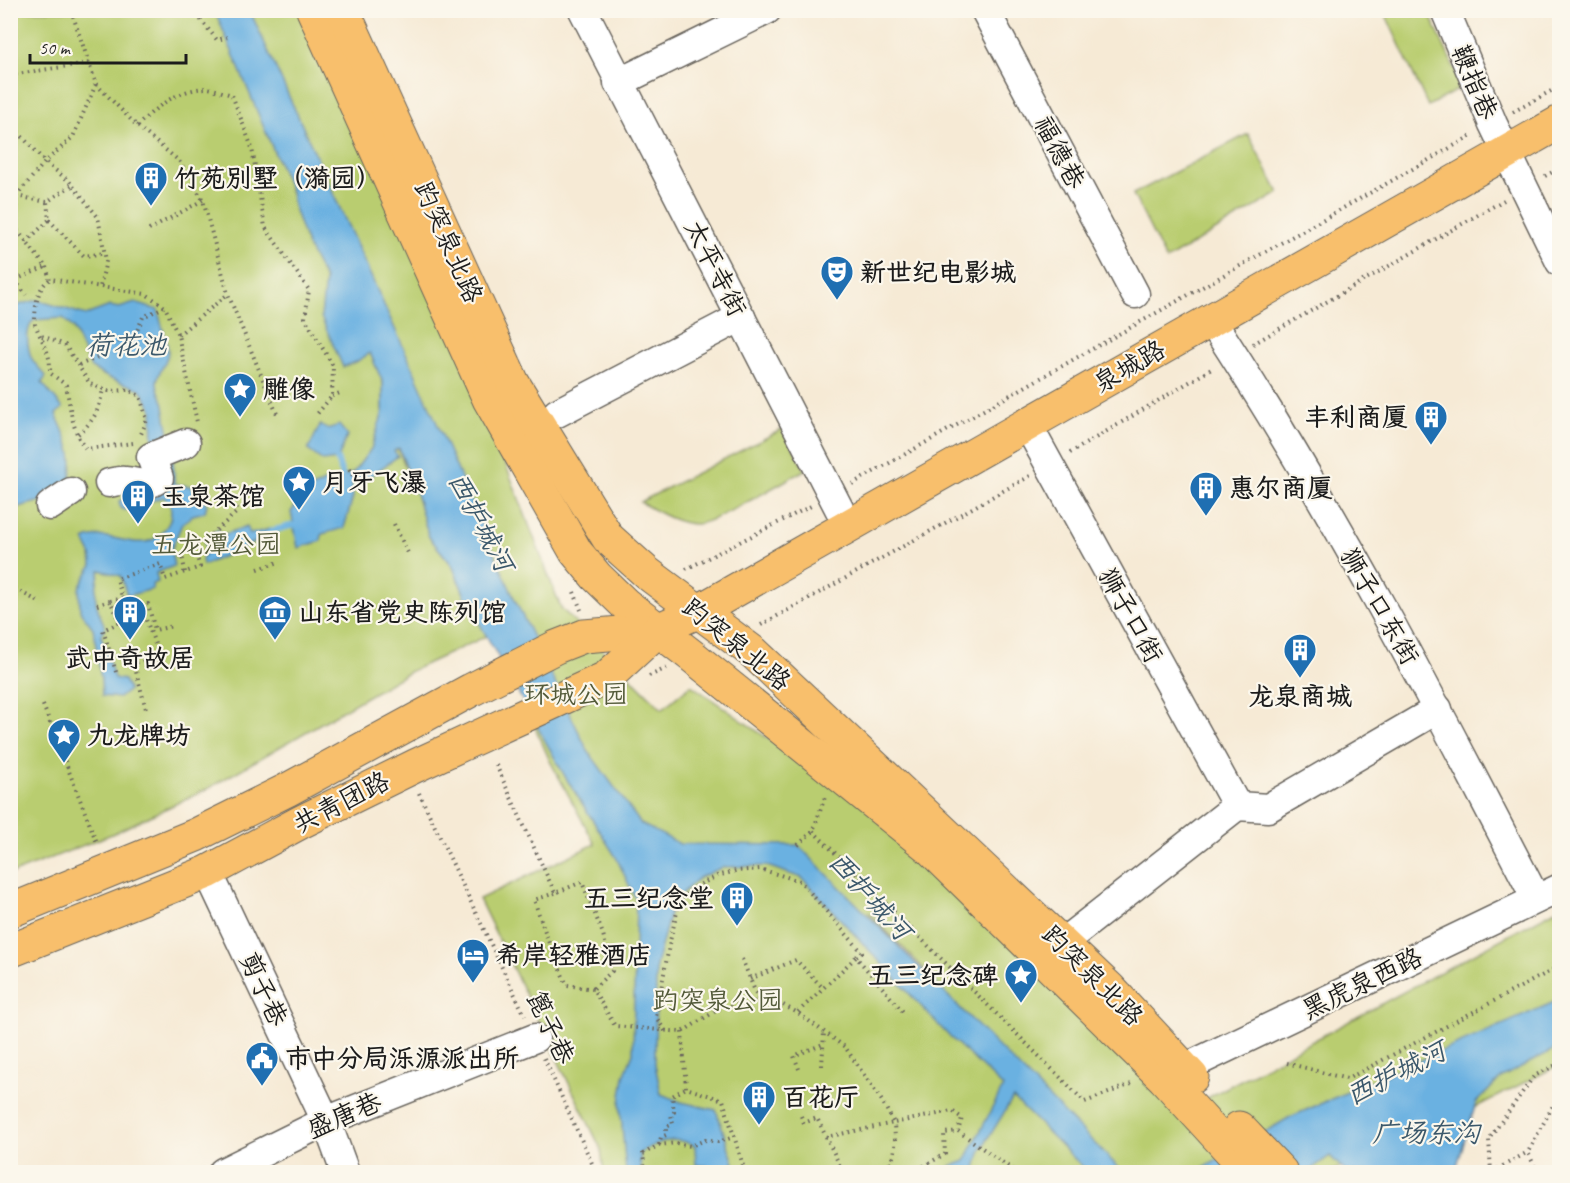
<svg xmlns="http://www.w3.org/2000/svg" width="1570" height="1183" viewBox="0 0 1570 1183" font-family="Caveat,'LXGW WenKai TC',sans-serif">
  <style>
    .green { fill: #b9cd70; stroke: #6a7446; stroke-width: 1.5; fill-rule: evenodd }
    .water { fill: #6ab1e1; stroke: #43667e; stroke-width: 1.5 }
    .lines { fill: none; stroke-linecap: round; stroke-linejoin: round }
    .stream { stroke: #6ab1e1; stroke-width: 6 }
    .minor-casing { stroke: #68645d; stroke-width: 31 }
    .major-casing { stroke: #68645d; stroke-width: 35 }
    .path { stroke: #68645d; stroke-width: 4; stroke-dasharray: 1.5 4.5; stroke-linecap: butt }
    .minor { stroke: #fff; stroke-width: 28 }
    .major { stroke: #f8bf6c; stroke-width: 33 }
    .labels { text-anchor: middle; stroke-width: 4.5; stroke-linejoin: round; paint-order: stroke }
    .street-label { font-size: 26px; fill: #1c1c1c; stroke: #fbf7ec }
    .poi-label { font-size: 26px; font-weight: bold; fill: #1c1c1c; stroke: #fbf7ec; text-anchor: start }
    .park-label { font-size: 26px; fill: #535a39; stroke: #fbf7ec }
    .water-label { font-size: 27px; font-style: italic; fill: #3b586b; stroke: #fbf7ec }
  </style>
  <rect width="100%" height="100%" fill="#fbf7ec"/>
  <filter id="ink" filterUnits="userSpaceOnUse"><feTurbulence type="fractalNoise" baseFrequency=".0167" numOctaves="2"/><feDisplacementMap in="SourceGraphic" scale="12" xChannelSelector="R" yChannelSelector="G"/><feConvolveMatrix kernelMatrix="1 2 1 2 8 2 1 2 1" color-interpolation-filters="sRGB"/></filter>
  <filter id="wash" filterUnits="userSpaceOnUse"><feTurbulence type="fractalNoise" baseFrequency=".008" numOctaves="4" result="noise"/><feDisplacementMap in="SourceGraphic" scale="24" xChannelSelector="R" yChannelSelector="G"/><feGaussianBlur stdDeviation="1.35" result="paint"/><feColorMatrix in="noise" values="0 0 0 0 0 0 0 0 0 0 0 0 0 0 0 0 0 1.4 0 .05"/><feComposite in="paint" operator="in"/></filter>
  <g filter="url(#wash)">
    <rect width="100%" height="100%" fill="#f6ead5"/>
    <g class="green">
      <path d="M 11,11 L 215,11 L 227,37 L 231,11 L 331,11 L 561,608 L 662,709 L 691,685 L 1062,943 L 1200,1102 L 1559,908 L 1559,1065 L 1476,1107 L 1330,1172 L 604,1172 L 601,1149 L 479,899 L 595,844 L 550,761 L 429,490 L 386,368 L 228,38 L 291,193 L 377,367 L 383,383 L 383,412 L 416,493 L 429,537 L 452,565 L 468,603 L 487,636 L 411,671 L 209,788 L 112,834 L 11,874 ZM 868,912 L 926,971 L 1014,1081 L 1009,1082 L 898,945 Z"/>
      <path d="M 1384,11 L 1428,11 L 1463,87 L 1428,106 Z"/>
      <path d="M 1248,134 L 1279,193 L 1166,260 L 1133,194 Z"/>
      <path d="M 783,429 L 805,470 C 785,480 714,524 696,524 C 677,524 656,511 640,502 Z"/>
    </g>
    <g class="water">
      <path d="M 215,11 L 250,11 L 406,353 L 515,600 L 588,751 L 641,824 L 680,844 L 798,845 L 1123,1172 L 1088,1172 L 1013,1098 L 981,1150 L 975,1172 L 944,1172 L 952,1166 L 965,1161 L 1003,1087 L 947,1034 L 802,878 L 767,866 L 723,867 L 699,878 L 673,902 L 656,965 L 655,1064 L 661,1094 L 681,1102 L 716,1110 L 737,1172 L 709,1172 L 707,1166 L 696,1165 L 695,1146 C 675,1135 659,1141 640,1153 L 641,1172 L 626,1172 L 620,1103 L 624,1076 L 633,1053 L 636,900 L 616,857 L 566,778 L 468,603 L 452,565 L 429,537 L 416,493 L 399,448 L 394,451 L 398,456 L 365,480 L 360,478 L 352,484 L 353,497 L 344,528 L 322,534 L 321,541 L 298,548 L 291,512 L 305,492 L 324,482 L 353,473 L 371,449 L 383,412 L 383,383 L 370,353 L 356,362 L 343,367 L 321,317 L 325,280 L 307,245 L 293,205 L 291,192 Z"/>
      <path d="M 37,300 L 86,315 L 110,306 L 119,308 L 135,303 L 158,310 C 160,322 167,339 168,350 C 169,363 156,372 157,384 C 158,392 163,398 164,406 C 168,432 175,458 174,484 L 190,486 L 207,504 L 205,512 L 193,515 L 182,524 L 171,550 L 174,566 L 156,573 L 158,582 L 152,584 L 153,589 L 127,596 L 121,576 L 100,570 C 93,597 94,602 105,627 L 101,635 L 114,678 L 124,680 L 129,690 L 119,698 L 102,696 L 101,679 L 93,628 L 80,611 L 79,588 L 92,565 L 91,554 L 84,540 C 110,526 143,559 164,530 C 169,524 171,520 171,512 C 171,505 169,501 163,497 L 126,510 L 121,509 L 119,501 L 133,495 L 153,447 L 152,408 L 140,389 L 109,378 L 91,368 L 73,328 L 63,318 L 34,320 C 25,329 27,345 31,357 C 34,364 42,371 46,376 L 42,383 L 63,408 L 56,414 C 67,441 76,451 70,480 L 41,501 L 11,509 L 11,307 Z"/>
      <path d="M 320,425 L 327,429 L 339,425 L 348,436 C 342,443 343,452 337,459 L 323,461 L 308,450 Z"/>
      <path d="M 247,526 L 250,534 L 270,529 L 272,536 C 248,543 227,556 203,565 L 202,559 C 207,553 207,548 204,541 L 218,529 L 220,536 Z"/>
      <path d="M 1559,1000 L 1559,1047 L 1502,1077 L 1476,1103 L 1455,1172 L 1346,1172 L 1330,1156 L 1307,1172 L 1197,1172 L 1290,1117 Z"/>
    </g>
    <g class="lines">
      <g class="stream">
        <path d="M 337,459 L 343,477"/>
        <path d="M 271,531 L 294,525"/>
      </g>
    </g>
  </g>
  <g filter="url(#ink)">
    <g class="lines">
      <g class="minor-casing">
        <g id="minor">
          <path d="M 583,10 L 848,526"/>
          <path d="M 985,10 L 1135,294"/>
          <path d="M 1445,10 L 1493,124 L 1560,262"/>
          <path d="M 618,83 L 767,10"/>
          <path d="M 1211,320 C 1332,505 1435,703 1536,899"/>
          <path d="M 557,413 L 741,317"/>
          <path d="M 1027,424 L 1237,806"/>
          <path d="M 109,483 C 115,482 119,480 125,481 C 139,482 148,488 159,478 L 151,457 L 186,443"/>
          <path d="M 50,506 L 71,492"/>
          <path d="M 208,872 L 327,1123 L 345,1172"/>
          <path d="M 1062,943 L 1237,806 L 1268,808 L 1438,709"/>
          <path d="M 1166,1077 L 1560,888"/>
          <path d="M 223,1172 L 326,1121 L 535,1038"/>
        </g>
      </g>
      <g class="major-casing">
        <g id="major">
          <path d="M 313,10 L 489,399 L 576,552 L 596,576 L 625,604 L 692,656 L 930,848 L 1164,1078 L 1250,1172"/>
          <path d="M 343,10 L 513,383 L 608,538 L 647,573 L 754,653 L 1109,988 L 1192,1077"/>
          <path d="M 10,911 L 196,835 L 287,790 L 471,690 L 556,647 L 584,636 L 658,630"/>
          <path d="M 10,951 L 208,872 L 301,822 L 415,766 L 606,678 L 658,630 L 699,611 L 1560,122"/>
          <path d="M 1239,1128 L 1281,1172"/>
        </g>
      </g>
      <g class="path">
        <path d="M 193,10 L 217,40 L 227,37"/>
        <path d="M 10,75 L 88,63"/>
        <path d="M 96,84 L 137,126 L 179,161 L 203,200 L 228,294 L 277,414"/>
        <path d="M 1513,112 L 1560,86"/>
        <path d="M 10,123 L 45,162 L 69,181 L 98,217 L 106,261 L 100,287"/>
        <path d="M 137,126 C 156,107 177,90 205,88 C 213,88 224,93 232,95 L 252,148 L 265,227 L 309,290 L 305,318 L 333,366 L 332,396 L 317,414"/>
        <path d="M 1545,176 L 1560,168"/>
        <path d="M 10,197 L 16,196 L 47,202"/>
        <path d="M 49,220 L 84,256 L 105,253"/>
        <path d="M 149,230 L 203,200"/>
        <path d="M 10,234 L 17,230"/>
        <path d="M 26,242 L 49,220 L 47,202 L 72,185"/>
        <path d="M 10,263 L 15,280 L 26,295"/>
        <path d="M 46,267 L 50,279"/>
        <path d="M 10,282 L 46,267 L 17,230 L 16,196 L 45,162 L 73,137 L 96,84 L 71,10"/>
        <path d="M 178,335 L 228,294"/>
        <path d="M 42,336 L 65,345 L 90,384 L 109,391 L 128,390 L 140,396 L 147,420 L 141,434"/>
        <path d="M 1253,344 L 1504,200"/>
        <path d="M 79,365 L 104,355 L 106,347 L 136,333 L 143,317 L 164,307"/>
        <path d="M 332,396 L 343,392"/>
        <path d="M 78,434 C 95,420 99,410 103,389"/>
        <path d="M 133,443 L 86,449 C 72,433 70,405 66,385 L 50,373 C 51,351 42,343 35,324 C 35,308 36,289 50,279 L 146,294 L 165,307 L 178,335 L 197,422"/>
        <path d="M 1070,453 L 1213,368"/>
        <path d="M 349,469 L 357,483"/>
        <path d="M 852,484 L 1473,135"/>
        <path d="M 394,524 L 409,555"/>
        <path d="M 258,569 L 279,562"/>
        <path d="M 686,569 L 811,506"/>
        <path d="M 185,572 L 182,554 L 204,541 L 236,513 L 237,507"/>
        <path d="M 10,586 L 39,602"/>
        <path d="M 574,592 L 581,610"/>
        <path d="M 97,605 L 110,601"/>
        <path d="M 141,605 L 148,604 L 155,630 L 173,626"/>
        <path d="M 131,608 L 124,604 L 117,579 L 160,564 L 165,579 L 200,567 L 196,554 L 238,542 L 240,550"/>
        <path d="M 121,622 L 110,601 L 124,598"/>
        <path d="M 761,625 L 1030,476"/>
        <path d="M 116,672 L 103,630 L 129,618 L 131,608 L 141,606 L 159,655 L 134,664 L 146,709"/>
        <path d="M 649,676 L 667,668"/>
        <path d="M 43,705 L 97,843"/>
        <path d="M 496,765 L 555,893 L 582,882 L 603,934 L 612,971 L 593,989 L 615,1026 L 682,1032 L 722,1007 L 759,1001 L 783,1005 L 798,1013 L 845,1047 L 882,1101 L 894,1123 L 826,1137"/>
        <path d="M 419,793 L 525,1016"/>
        <path d="M 813,831 L 1085,1102 L 1134,1083"/>
        <path d="M 798,845 L 813,831 L 825,797"/>
        <path d="M 555,893 L 534,900 L 552,952 L 567,985 L 593,989"/>
        <path d="M 742,959 L 759,1001"/>
        <path d="M 750,979 L 796,960 L 823,988"/>
        <path d="M 798,1012 L 856,957 L 905,1014"/>
        <path d="M 665,1031 L 656,1017 L 670,941 L 680,900 L 697,886 L 717,876 L 736,871 L 760,869 L 800,881 L 862,952 L 856,957"/>
        <path d="M 682,1032 L 686,1088 L 723,1100 L 745,1172"/>
        <path d="M 544,1058 L 596,1172"/>
        <path d="M 1287,1063 L 1347,1079 L 1560,966"/>
        <path d="M 822,1066 L 824,1032"/>
        <path d="M 799,1069 L 794,1056 L 823,1044"/>
        <path d="M 801,1116 L 804,1123 L 817,1118 L 843,1172"/>
        <path d="M 659,1145 L 661,1137 L 666,1135 L 666,1127 L 673,1124 L 671,1115 L 674,1112 L 672,1096 L 686,1088"/>
        <path d="M 890,1166 L 897,1172"/>
        <path d="M 670,1168 L 671,1172"/>
        <path d="M 645,1172 L 643,1154 L 659,1145 L 676,1143 L 691,1146 L 705,1140 L 718,1142 L 734,1137"/>
        <path d="M 882,1172 C 899,1157 895,1144 894,1123 L 952,1111 L 962,1118 L 958,1131"/>
        <path d="M 913,1172 L 945,1154 L 944,1133 L 958,1131 L 1016,1172"/>
        <path d="M 1491,1172 L 1489,1139 L 1534,1076 L 1560,1063"/>
        <path d="M 1492,1172 L 1528,1152"/>
        <path d="M 1537,1172 L 1528,1152 L 1556,1100 L 1560,1098"/>
      </g>
      <use href="#minor" class="minor"/>
      <use href="#major" class="major"/>
    </g>
  </g>
  <defs>
    <g id="building-pin" transform="scale(1.725)"><path d="M0 17L-7.5 6A9.5 9.5 0 1 1 7.5 6Z" fill="#1f6fb2" stroke="#fbf7ec"/><path d="M-4-6H4V6H1V3H-1V6H-4ZM-2.5-4.3h1.7v1.8h-1.7ZM.8-4.3h1.7v1.8H.8ZM-2.5-1h1.7V.8h-1.7ZM.8-1h1.7V.8H.8Z" fill="#fff"/></g>
    <g id="theatre-pin" transform="scale(1.725)"><path d="M0 17L-7.5 6A9.5 9.5 0 1 1 7.5 6Z" fill="#1f6fb2" stroke="#fbf7ec"/><path d="M-5-5.5Q0-4 5-5.5V0Q5 5 0 6Q-5 5-5 0ZM-3.3-2.5H-1v1.5H-3.3ZM1-2.5H3.3v1.5H1ZM-2.8 1Q0 5.5 2.8 1Z" fill="#fff"/></g>
    <g id="sight-pin" transform="scale(1.725)"><path d="M0 17L-7.5 6A9.5 9.5 0 1 1 7.5 6Z" fill="#1f6fb2" stroke="#fbf7ec"/><path d="M0-6L1.8-2.2L6-1.7L2.9 1.2L3.7 5.4L0 3.3L-3.7 5.4L-2.9 1.2L-6-1.7L-1.8-2.2Z" fill="#fff"/></g>
    <g id="museum-pin" transform="scale(1.725)"><path d="M0 17L-7.5 6A9.5 9.5 0 1 1 7.5 6Z" fill="#1f6fb2" stroke="#fbf7ec"/><path d="M0-6L6-3V-2H-6V-3ZM-5-1h2V3h-2ZM-1-1h2V3h-2ZM3-1h2V3H3ZM-6 4H6V6H-6Z" fill="#fff"/></g>
    <g id="hotel-pin" transform="scale(1.725)"><path d="M0 17L-7.5 6A9.5 9.5 0 1 1 7.5 6Z" fill="#1f6fb2" stroke="#fbf7ec"/><path d="M-6-4.5h1.5V1H6V5H4.5V3h-9V5H-6ZM-4 0a1.8 1.8 0 1 1 3.6 0ZM.5 0V-2.5h3Q6-2.5 6 0Z" fill="#fff"/></g>
    <g id="civic-pin" transform="scale(1.725)"><path d="M0 17L-7.5 6A9.5 9.5 0 1 1 7.5 6Z" fill="#1f6fb2" stroke="#fbf7ec"/><path d="M-.6-6.5H3V-4.5H.6V-3L4-1V1h2V6H-6V1h2V-1L-.6-3ZM-1.2 2.5V6h2.4V2.5Z" fill="#fff"/></g>
  </defs>
  <g fill-rule="evenodd">
    <use href="#building-pin" x="151" y="178"/>
    <use href="#theatre-pin" x="837" y="272"/>
    <use href="#sight-pin" x="240" y="389"/>
    <use href="#building-pin" x="1431" y="417"/>
    <use href="#sight-pin" x="299" y="482"/>
    <use href="#building-pin" x="1206" y="488"/>
    <use href="#building-pin" x="138" y="496"/>
    <use href="#building-pin" x="130" y="612"/>
    <use href="#museum-pin" x="275" y="612"/>
    <use href="#building-pin" x="1300" y="650"/>
    <use href="#sight-pin" x="64" y="735"/>
    <use href="#building-pin" x="737" y="898"/>
    <use href="#hotel-pin" x="473" y="955"/>
    <use href="#sight-pin" x="1021" y="975"/>
    <use href="#civic-pin" x="262" y="1058"/>
    <use href="#building-pin" x="759" y="1097"/>
  </g>
  <g class="labels">
    <g class="street-label">
      <text transform="translate(1475 82) rotate(67)" y="9">鞭指巷</text>
      <text transform="translate(1060 152) rotate(62)" y="9">福德巷</text>
      <text transform="translate(449 242) rotate(66)" y="9">趵突泉北路</text>
      <text transform="translate(716 268) rotate(63)" y="9">太平寺街</text>
      <text transform="translate(1129 366) rotate(-30)" y="9">泉城路</text>
      <text transform="translate(1380 606) rotate(60)" y="9">狮子口东街</text>
      <text transform="translate(1131 615) rotate(61)" y="9">狮子口街</text>
      <text transform="translate(737 644) rotate(39)" y="9">趵突泉北路</text>
      <text transform="translate(341 802) rotate(-27)" y="9">共青团路</text>
      <text transform="translate(1093 975) rotate(45)" y="9">趵突泉北路</text>
      <text transform="translate(1362 983) rotate(-26)" y="9">黑虎泉西路</text>
      <text transform="translate(264 989) rotate(65)" y="9">剪子巷</text>
      <text transform="translate(551 1027) rotate(65)" y="9">篦子巷</text>
      <text transform="translate(344 1115) rotate(-23)" y="9">盛唐巷</text>
    </g>
    <g class="poi-label">
      <text x="174" y="187">竹苑别墅（漪园）</text>
      <text x="860" y="281">新世纪电影城</text>
      <text x="263" y="398">雕像</text>
      <text x="1408" y="426" text-anchor="end">丰利商厦</text>
      <text x="322" y="491">月牙飞瀑</text>
      <text x="1229" y="497">惠尔商厦</text>
      <text x="161" y="505">玉泉茶馆</text>
      <text x="298" y="621">山东省党史陈列馆</text>
      <text x="130" y="667" text-anchor="middle">武中奇故居</text>
      <text x="1300" y="705" text-anchor="middle">龙泉商城</text>
      <text x="87" y="744">九龙牌坊</text>
      <text x="714" y="907" text-anchor="end">五三纪念堂</text>
      <text x="496" y="964">希岸轻雅酒店</text>
      <text x="998" y="984" text-anchor="end">五三纪念碑</text>
      <text x="285" y="1067">市中分局泺源派出所</text>
      <text x="782" y="1106">百花厅</text>
    </g>
    <g class="park-label">
      <text x="216" y="553">五龙潭公园</text>
      <text x="576" y="703">环城公园</text>
      <text x="718" y="1009">趵突泉公园</text>
    </g>
    <g class="water-label">
      <text x="126" y="354">荷花池</text>
      <text transform="translate(481 522) rotate(62)" y="9">西护城河</text>
      <text transform="translate(870 896) rotate(48)" y="9">西护城河</text>
      <text transform="translate(1396 1073) rotate(-27)" y="9">西护城河</text>
      <text x="1426" y="1142">广场东沟</text>
    </g>
  </g>
  <rect width="1570" height="1183" fill="none" stroke="#fbf7ec" stroke-width="36"/>
  <path d="M30 54v9h156v-9" fill="none" stroke="#1c1c1c" stroke-width="3"/>
  <text x="39" y="54" font-size="18" fill="#1c1c1c" stroke="#fbf7ec" stroke-width="4.5" paint-order="stroke">50 m</text>
</svg>
